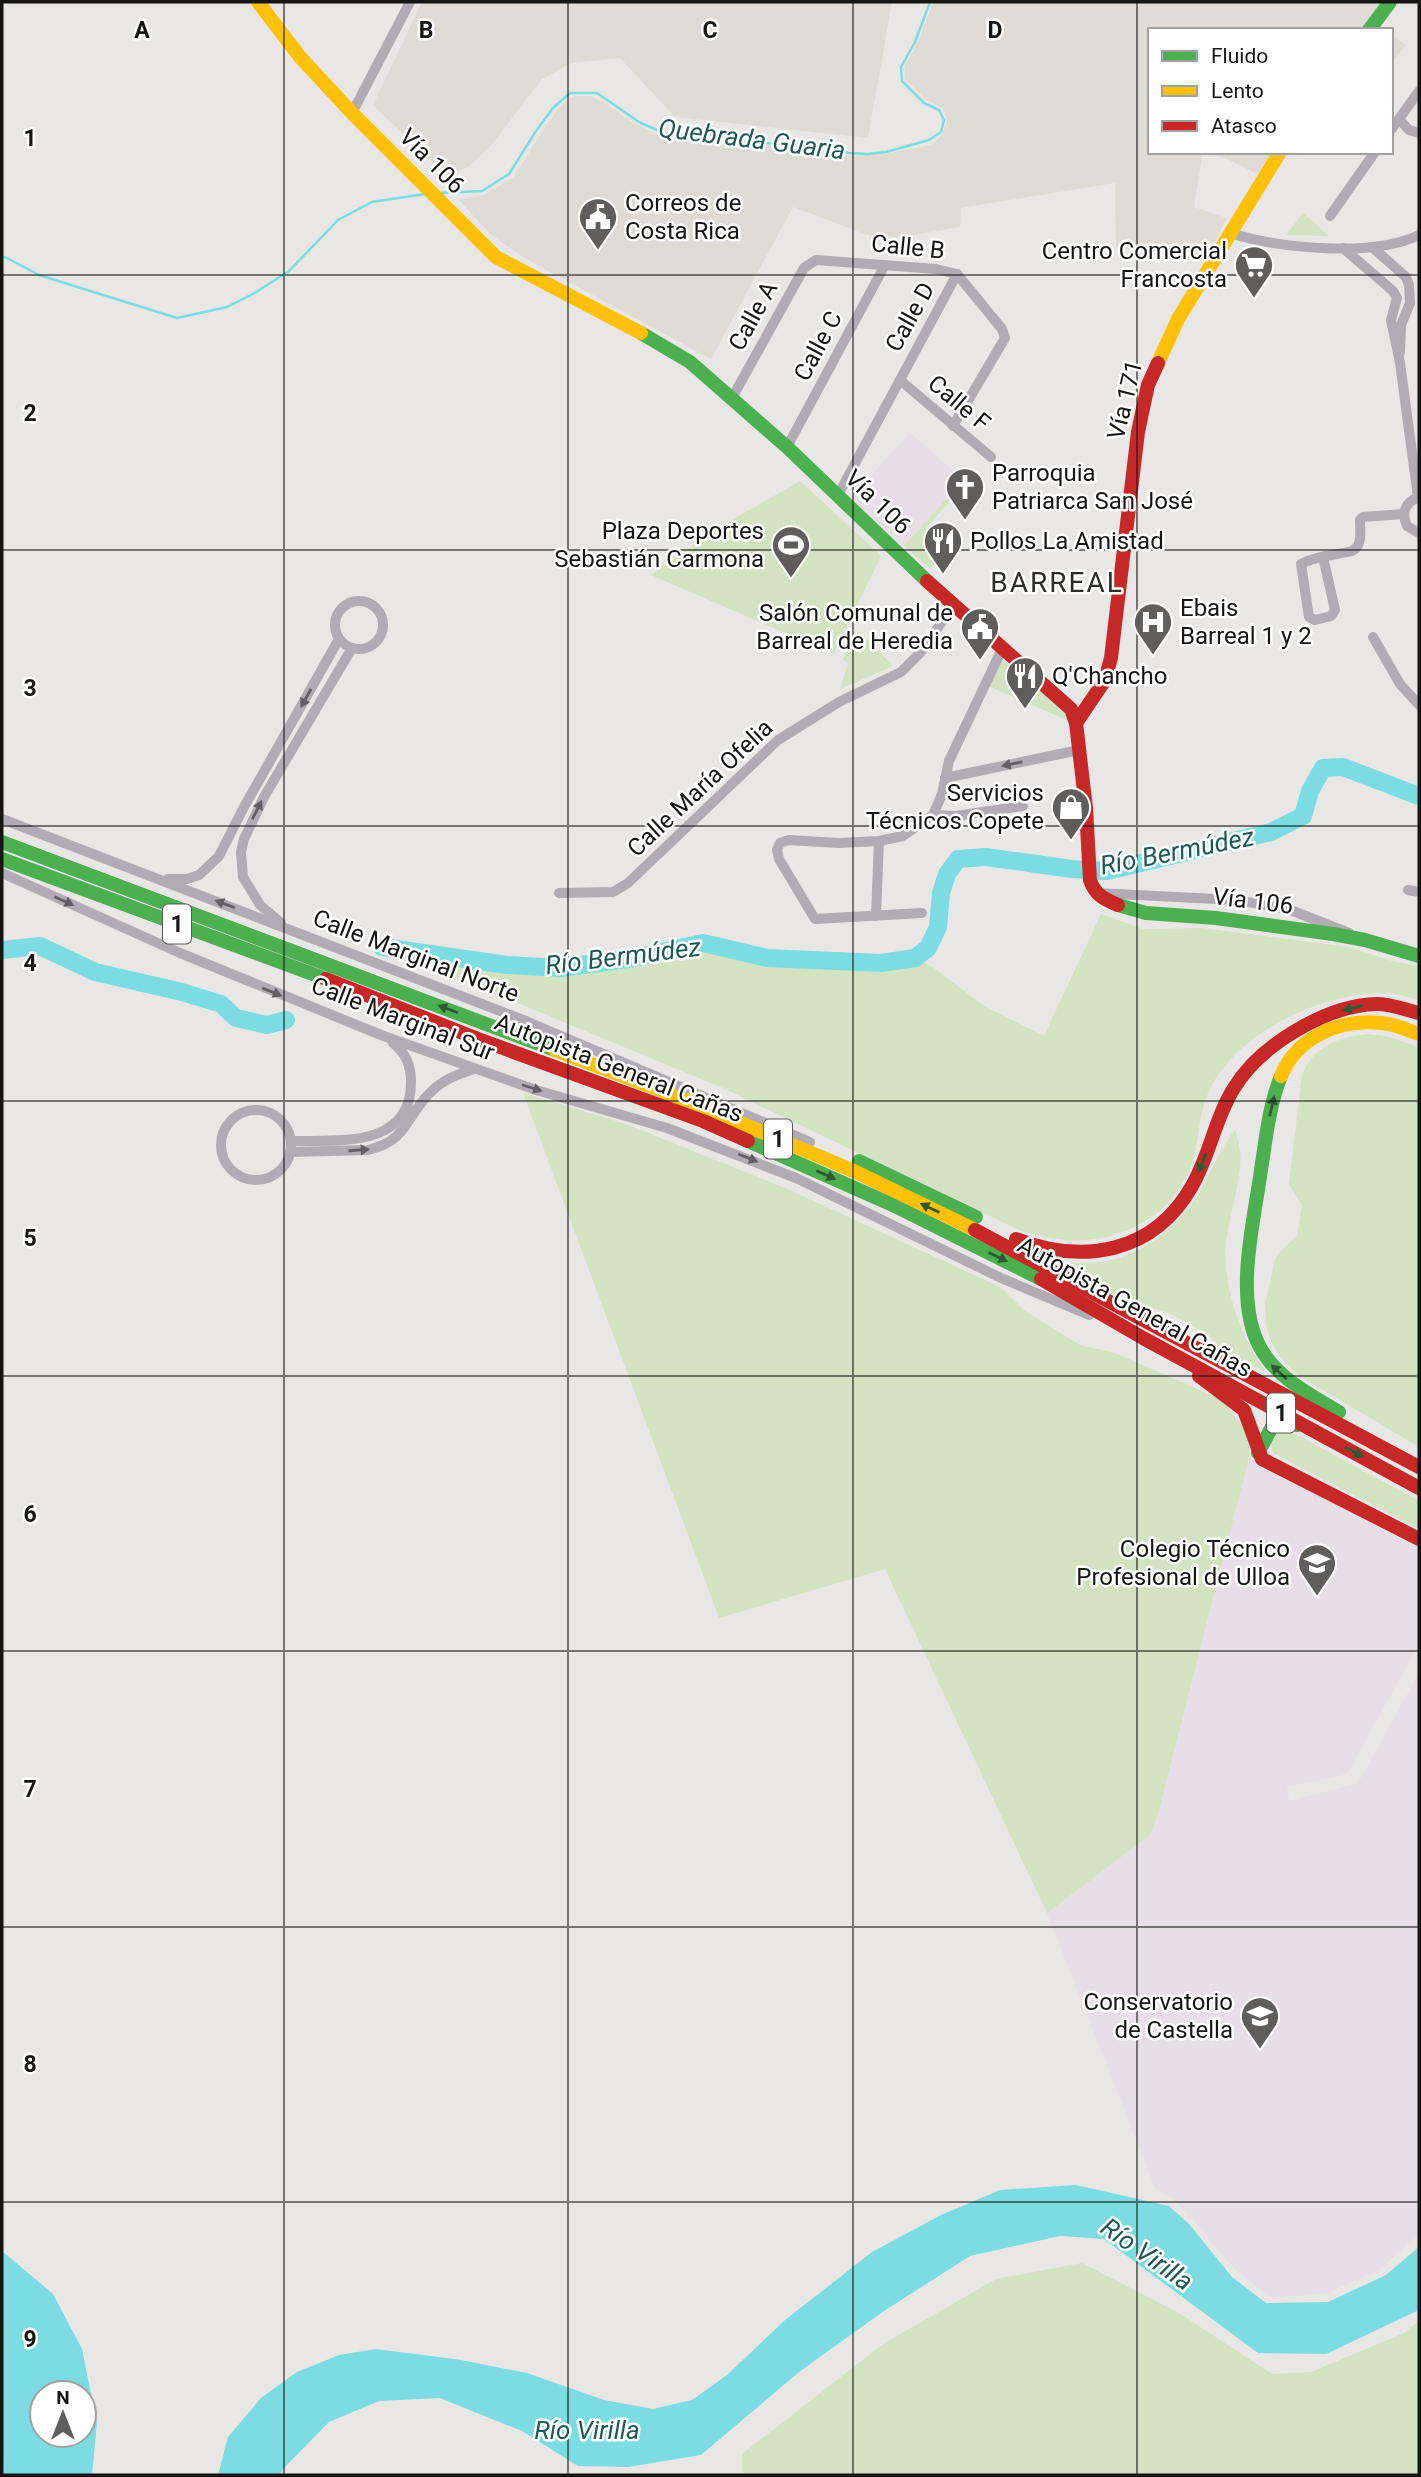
<svg xmlns="http://www.w3.org/2000/svg" width="1421" height="2477" viewBox="0 0 1421 2477" font-family="Roboto,sans-serif">
  <style>
    .built { fill: #dedbd4 }
    .education { fill: #e8dee7 }
    .green { fill: #d3e2c0 }
    .water { fill: #7cdce1; fill-rule: evenodd }
    .lines { fill: none; stroke-linecap: round; stroke-linejoin: round }
    .stream { stroke: #7cdce1; stroke-width: 2.5 }
    .river { stroke: #7cdce1; stroke-width: 18 }
    .street { stroke: #b1abb3; stroke-width: 10 }
    .fast { stroke: #4caf50; stroke-width: 14 }
    .slow { stroke: #ffc107; stroke-width: 14 }
    .jam { stroke: #c62828; stroke-width: 14 }
    .oneway { fill: #636064 }
    .oneway2 { fill: #2e5a2f }
    .grid { fill: none; stroke: #151514; stroke-width: 2; stroke-opacity: 0.55 }
    .labels { text-anchor: middle; stroke-width: 5; stroke-linejoin: round; paint-order: stroke }
    .shield { fill: #fff; stroke: #5b5b5a; stroke-width: 2 }
    .shield-label { font-size: 23px; font-weight: bold; fill: #151514 }
    .street-label { font-size: 24px; fill: #151514; stroke: #fff }
    .poi-label { font-size: 24px; fill: #151514; stroke: #fff; text-anchor: end }
    .water-label { font-size: 26px; font-style: italic; fill: #1e585b; stroke: #fff }
    .quarter-label { font-size: 28px; letter-spacing: 2px; fill: #2e2d2a; stroke: #fff }
    .grid-label { font-size: 23px; text-anchor: middle; font-weight: bold; fill: #151514; stroke: #fff; stroke-width: 5; stroke-linejoin: round; paint-order: stroke }
  </style>
  <rect width="100%" height="100%" fill="#e8e7e5"/>
  <g class="built">
    <path d="M 422,2 L 892,2 L 868,138 L 675,117 L 620,58 L 572,63 L 542,79 L 489,148 L 468,167 L 447,176 L 373,105 Z"/>
    <path d="M 933,2 L 1382,2 L 1360,30 L 1150,30 L 1150,152 L 1203,152 L 1194,207 L 1227,218 L 1203,262 L 1168,252 L 1116,249 L 1115,183 L 961,208 L 960,227 L 901,237 L 867,235 L 793,207 L 711,359 L 526,259 L 490,234 L 459,200 L 485,194 L 513,178 L 547,124 L 565,101 L 575,96 L 590,96 L 605,103 L 630,121 L 662,137 L 690,139 L 738,136 L 762,145 L 822,149 L 838,155 L 855,156 L 890,153 L 931,145 L 942,135 L 947,121 L 943,108 L 926,100 L 905,79 L 905,66 L 919,39 Z"/>
    <path d="M 1391,34 L 1406,45 L 1391,64 Z"/>
    <path d="M 1205,152 L 1272,152 L 1257,174 L 1225,158 Z"/>
  </g>
  <g class="education">
    <path d="M 910,433 L 963,479 L 904,546 L 850,498 Z"/>
    <path d="M 1249,1458 L 1419,1549 L 1419,1644 L 1347,1774 L 1287,1787 L 1289,1801 L 1358,1783 L 1419,1673 L 1419,2234 L 1379,2270 L 1325,2294 L 1270,2298 L 1232,2266 L 1175,2200 L 1155,2188 L 1047,1913 L 1150,1835 L 1159,1810 Z"/>
  </g>
  <g class="green">
    <path d="M 1303,213 L 1329,236 L 1286,235 Z"/>
    <path d="M 800,481 L 881,556 L 834,654 L 651,575 L 718,528 Z"/>
    <path d="M 947,498 L 950,501 L 926,528 L 949,547 L 931,569 L 904,546 Z"/>
    <path d="M 859,631 L 893,666 L 840,689 L 848,663 L 843,660 L 851,641 Z"/>
    <path d="M 1001,659 L 1068,712 L 1069,721 L 988,686 Z"/>
    <path d="M 1101,914 L 1143,929 L 1202,928 L 1349,947 L 1392,961 L 1419,966 L 1419,1000 C 1407,997 1395,993 1383,993 C 1321,993 1238,1032 1210,1089 C 1198,1114 1200,1136 1193,1161 C 1188,1177 1177,1194 1165,1206 C 1122,1244 1074,1247 1021,1231 L 723,1088 L 382,947 L 507,965 L 560,968 L 634,958 L 703,943 L 767,958 L 881,963 L 915,958 L 934,968 L 984,1006 L 1044,1036 Z"/>
    <path d="M 1368,1034 L 1390,1037 L 1419,1047 L 1419,1447 L 1296,1374 L 1280,1357 L 1271,1341 L 1266,1325 L 1265,1304 L 1275,1260 L 1279,1253 L 1297,1236 L 1302,1206 L 1289,1184 L 1302,1075 C 1314,1046 1338,1037 1368,1034 Z"/>
    <path d="M 523,1093 L 626,1124 L 790,1190 L 1002,1288 L 1025,1311 L 1080,1345 L 1115,1353 L 1216,1397 L 1227,1406 L 1243,1427 L 1250,1450 L 1249,1458 L 1159,1810 L 1150,1835 L 1047,1913 L 885,1569 L 719,1618 Z"/>
    <path d="M 1235,1130 C 1237,1137 1239,1144 1240,1151 C 1243,1174 1229,1218 1226,1242 C 1222,1285 1240,1336 1265,1370 L 1233,1361 L 1209,1335 L 1171,1314 L 1118,1297 L 1047,1260 C 1065,1262 1084,1265 1101,1262 C 1140,1257 1177,1228 1197,1196 C 1211,1174 1219,1150 1235,1130 Z"/>
    <path d="M 1277,1429 L 1286,1429 L 1419,1501 L 1419,1529 L 1273,1453 L 1270,1441 Z"/>
    <path d="M 1082,2263 L 1179,2313 L 1272,2374 L 1311,2372 L 1404,2333 L 1419,2321 L 1419,2475 L 742,2475 L 742,2454 L 883,2344 L 996,2279 Z"/>
  </g>
  <g class="water">
    <path d="M 1076,2185 L 1169,2206 L 1189,2224 L 1232,2277 L 1266,2303 L 1328,2302 L 1386,2275 L 1419,2247 L 1419,2310 L 1326,2354 L 1258,2353 L 1104,2239 L 1060,2236 L 970,2256 L 884,2311 L 799,2372 L 701,2455 L 628,2467 L 578,2466 L 522,2431 L 440,2398 L 379,2401 L 329,2422 L 283,2469 L 280,2475 L 218,2475 L 228,2437 L 261,2398 L 297,2372 L 339,2355 L 376,2349 L 461,2360 L 527,2373 L 604,2400 L 653,2409 L 692,2400 L 727,2375 L 785,2320 L 872,2252 L 941,2215 L 1000,2190 Z"/>
    <path d="M 2,2251 L 53,2294 L 82,2349 L 97,2423 L 92,2475 L 4,2475 L 2,2435 ZM 42,2393 L 84,2393 L 84,2435 L 42,2435 Z"/>
  </g>
  <g class="lines">
    <g class="stream">
      <path d="M 438,193 L 482,191 L 509,174 L 536,131 L 553,108 L 570,93 L 597,93 L 639,122 L 666,134 L 743,134 L 765,143 L 823,146 L 848,153 L 868,154 L 886,152 L 929,140 L 941,132 L 944,120 L 939,110 L 924,103 L 902,81 L 901,67 L 915,42 L 930,2"/>
      <path d="M 2,257 L 7,258 L 39,275 L 177,318 L 227,307 L 253,294 L 289,271 L 338,220 L 372,202 L 425,194"/>
    </g>
    <g class="river">
      <path d="M 382,947 L 507,965 L 560,968 L 634,958 L 703,943 L 767,958 L 881,963 L 915,958 L 928,948 L 938,927 L 941,893 L 947,874 L 958,859 L 986,857 L 1072,869 L 1107,871 L 1271,832 L 1303,816 L 1310,791 L 1323,768 L 1343,767 L 1419,796"/>
      <path d="M 2,950 L 40,946 L 95,972 L 182,992 L 221,1004 L 236,1018 L 267,1025 L 286,1020"/>
    </g>
    <g class="street">
      <path d="M 352,113 L 410,2"/>
      <path d="M 1399,119 L 1409,130 L 1419,133"/>
      <path d="M 1391,130 L 1419,91"/>
      <path d="M 1330,216 L 1375,152"/>
      <path d="M 1230,233 C 1278,248 1373,258 1419,235"/>
      <path d="M 1372,247 L 1406,277 L 1409,285 L 1410,303 L 1401,325 L 1400,352"/>
      <path d="M 1343,248 L 1393,291 L 1397,298 L 1391,320 L 1400,363 L 1418,497"/>
      <path d="M 900,380 L 991,457"/>
      <path d="M 732,398 L 804,268 L 816,260 L 936,269 L 957,274 L 1002,329 L 1005,338 L 953,426"/>
      <path d="M 787,447 L 885,265"/>
      <path d="M 838,495 L 957,274"/>
      <path d="M 1419,497 C 1405,502 1401,513 1407,526 L 1419,533"/>
      <path d="M 1323,557 L 1335,610 L 1331,616 L 1315,620 L 1309,617 L 1301,564 C 1315,556 1336,555 1352,551 C 1363,546 1360,531 1360,520 L 1363,517 L 1404,514"/>
      <circle cx="359" cy="625" r="24"/>
      <path d="M 1373,637 L 1400,684 L 1419,705"/>
      <path d="M 945,778 L 1079,750"/>
      <path d="M 933,815 L 956,816 L 1023,806"/>
      <path d="M 2,819 L 526,1021 L 810,1142"/>
      <path d="M 2,873 L 180,953 L 381,1035 L 536,1090 L 667,1128 L 796,1178 L 1001,1278 L 1089,1315"/>
      <path d="M 168,879 L 187,879 L 199,875 L 219,856 L 244,807 L 339,639"/>
      <path d="M 1408,890 L 1419,892"/>
      <path d="M 559,893 L 613,892 L 628,883 L 778,740 L 839,702 L 901,672 L 921,652 L 953,606"/>
      <path d="M 1096,893 L 1236,900 L 1288,909 L 1349,933"/>
      <path d="M 922,913 L 815,919 L 779,859 L 777,850 L 780,843 L 789,840 L 838,843 L 879,841 L 903,836 L 933,815 L 942,794 L 949,761 L 1002,649"/>
      <path d="M 876,916 L 879,841"/>
      <path d="M 281,923 L 260,905 L 243,877 L 241,852 L 244,839 L 264,797 L 352,648"/>
      <circle cx="256" cy="1145" r="35"/>
      <path d="M 291,1141 C 338,1140 412,1149 411,1081 C 411,1065 406,1053 393,1043"/>
      <path d="M 290,1152 L 368,1150 C 406,1141 404,1121 427,1096 C 440,1081 455,1075 474,1069"/>
    </g>
    <g class="fast">
      <path d="M 1369,30 L 1390,2"/>
      <path d="M 641,333 L 690,362 L 787,447 L 927,581"/>
      <path d="M 2,842 L 555,1050"/>
      <path d="M 2,859 L 326,979"/>
      <path d="M 1118,905 L 1146,913 L 1216,918 L 1333,934 L 1365,940 L 1419,956"/>
      <path d="M 1281,1076 C 1269,1106 1266,1138 1261,1170 C 1254,1222 1233,1300 1261,1349 C 1278,1379 1311,1395 1339,1412"/>
      <path d="M 748,1141 L 893,1205 L 1041,1279"/>
      <path d="M 859,1161 L 976,1217"/>
      <path d="M 1258,1453 L 1274,1423 L 1287,1421 L 1297,1425"/>
    </g>
    <g class="slow">
      <path d="M 258,2 L 300,57 L 352,113 L 496,257 L 641,333"/>
      <path d="M 1158,363 L 1178,319 L 1280,152"/>
      <path d="M 555,1050 L 696,1104 L 856,1172 L 975,1230"/>
      <path d="M 1281,1076 C 1297,1037 1340,1018 1382,1023 C 1395,1024 1407,1030 1419,1034"/>
    </g>
    <g class="jam">
      <path d="M 927,581 L 1071,709 L 1076,723 L 1086,808 L 1090,880 C 1095,895 1104,899 1118,905"/>
      <path d="M 1076,723 L 1105,680 L 1111,658 L 1138,432 L 1148,385 L 1158,363"/>
      <path d="M 326,979 L 478,1039 L 703,1121 L 748,1141"/>
      <path d="M 975,1230 L 1419,1467"/>
      <path d="M 1016,1239 C 1084,1265 1154,1253 1192,1186 C 1210,1155 1215,1118 1234,1088 C 1260,1045 1327,1005 1377,1004 C 1392,1004 1405,1010 1419,1013"/>
      <path d="M 1041,1279 L 1143,1338 L 1419,1488"/>
      <path d="M 1199,1376 L 1244,1410 L 1262,1459 L 1419,1539"/>
    </g>
  </g>
  <defs><path id="oneway-solid" d="M-6-.8H1V-3.2L6.5 0L1 3.2V.8H-6Z" transform="scale(1.75)"/></defs>
  <g class="oneway">
    <use href="#oneway-solid" transform="translate(306 698) rotate(119)"/>
    <use href="#oneway-solid" transform="translate(1012 764) rotate(168)"/>
    <use href="#oneway-solid" transform="translate(257 810) rotate(-63)"/>
    <use href="#oneway-solid" transform="translate(64 901) rotate(24)"/>
    <use href="#oneway-solid" transform="translate(225 904) rotate(-159)"/>
    <use href="#oneway-solid" transform="translate(272 992) rotate(22)"/>
    <use href="#oneway-solid" transform="translate(532 1088) rotate(18)"/>
    <use href="#oneway-solid" transform="translate(359 1150) rotate(-4)"/>
    <use href="#oneway-solid" transform="translate(748 1158) rotate(22)"/>
  </g>
  <g class="oneway2">
    <use href="#oneway-solid" transform="translate(1353 1008) rotate(166)"/>
    <use href="#oneway-solid" transform="translate(448 1009) rotate(-159)"/>
    <use href="#oneway-solid" transform="translate(1272 1106) rotate(-77)"/>
    <use href="#oneway-solid" transform="translate(1202 1163) rotate(112)"/>
    <use href="#oneway-solid" transform="translate(826 1175) rotate(24)"/>
    <use href="#oneway-solid" transform="translate(930 1208) rotate(-154)"/>
    <use href="#oneway-solid" transform="translate(998 1257) rotate(26)"/>
    <use href="#oneway-solid" transform="translate(1279 1372) rotate(-137)"/>
    <use href="#oneway-solid" transform="translate(1354 1452) rotate(29)"/>
  </g>
  <path class="grid" d="M 284,2 L 284,2475M 568,2 L 568,2475M 853,2 L 853,2475M 1137,2 L 1137,2475M 2,275 L 1419,275M 2,550 L 1419,550M 2,826 L 1419,826M 2,1101 L 1419,1101M 2,1376 L 1419,1376M 2,1651 L 1419,1651M 2,1927 L 1419,1927M 2,2202 L 1419,2202"/>
  <defs>
    <g id="civic-pin" transform="scale(2.0125)"><path d="M0 17L-7.5 6A9.5 9.5 0 1 1 7.5 6Z" fill="#5f5e5d" stroke="#fff"/><path d="M-.6-6.5H3V-4.5H.6V-3L4-1V1h2V6H-6V1h2V-1L-.6-3ZM-1.2 2.5V6h2.4V2.5Z" fill="#fff"/></g>
    <g id="supermarket-pin" transform="scale(2.0125)"><path d="M0 17L-7.5 6A9.5 9.5 0 1 1 7.5 6Z" fill="#5f5e5d" stroke="#fff"/><path d="M-6-5.5h2.5l.6 2H6L4.5 2H-2.5L-4.4-4H-6ZM-1.5 3.2a1.3 1.3 0 1 0 .1 0ZM3 3.2a1.3 1.3 0 1 0 .1 0Z" fill="#fff"/></g>
    <g id="church-pin" transform="scale(2.0125)"><path d="M0 17L-7.5 6A9.5 9.5 0 1 1 7.5 6Z" fill="#5f5e5d" stroke="#fff"/><path d="M-1.2-6h2.4v3.5h3.3v2.4h-3.3V6h-2.4V-.1h-3.3v-2.4h3.3Z" fill="#fff"/></g>
    <g id="restaurant-pin" transform="scale(2.0125)"><path d="M0 17L-7.5 6A9.5 9.5 0 1 1 7.5 6Z" fill="#5f5e5d" stroke="#fff"/><path d="M-5-6h1v4h1v-4h1v4h1v-4h1v5L-1.5 .5V6h-2V.5L-5-1ZM5-6V6H3V1.5H1.5Q1.5-4 5-6Z" fill="#fff"/></g>
    <g id="stadium-pin" transform="scale(2.0125)"><path d="M0 17L-7.5 6A9.5 9.5 0 1 1 7.5 6Z" fill="#5f5e5d" stroke="#fff"/><path d="M0-5a6.5 5 0 1 0 0 10a6.5 5 0 1 0 0-10ZM-3.5-1.8h7v3.6h-7Z" fill="#fff"/></g>
    <g id="hospital-pin" transform="scale(2.0125)"><path d="M0 17L-7.5 6A9.5 9.5 0 1 1 7.5 6Z" fill="#5f5e5d" stroke="#fff"/><path d="M-5-5h3v3.5h4V-5h3V5h-3V1.5h-4V5h-3Z" fill="#fff"/></g>
    <g id="shop-pin" transform="scale(2.0125)"><path d="M0 17L-7.5 6A9.5 9.5 0 1 1 7.5 6Z" fill="#5f5e5d" stroke="#fff"/><path d="M-5-2.5h2.3a2.7 3.5 0 0 1 5.4 0H5L5.5 6h-11ZM-1.5-2.5h3a1.5 2.3 0 0 0-3 0Z" fill="#fff"/></g>
    <g id="school-pin" transform="scale(2.0125)"><path d="M0 17L-7.5 6A9.5 9.5 0 1 1 7.5 6Z" fill="#5f5e5d" stroke="#fff"/><path d="M0-5L7-2L0 1L-7-2ZM-4 1L0 2.5L4 1V4Q0 6-4 4Z" fill="#fff"/></g>
  </defs>
  <g fill-rule="evenodd">
    <use href="#civic-pin" x="598" y="217"/>
    <use href="#supermarket-pin" x="1254" y="265"/>
    <use href="#church-pin" x="965" y="487"/>
    <use href="#restaurant-pin" x="943" y="541"/>
    <use href="#stadium-pin" x="791" y="545"/>
    <use href="#hospital-pin" x="1153" y="622"/>
    <use href="#civic-pin" x="980" y="627"/>
    <use href="#restaurant-pin" x="1025" y="676"/>
    <use href="#shop-pin" x="1071" y="807"/>
    <use href="#school-pin" x="1317" y="1563"/>
    <use href="#school-pin" x="1260" y="2016"/>
  </g>
  <g class="labels">
    <g class="shield">
      <rect x="163" y="904.5" width="28" height="39" rx="5"/>
      <rect x="764" y="1119.5" width="28" height="39" rx="5"/>
      <rect x="1267" y="1393.5" width="28" height="39" rx="5"/>
    </g>
    <g class="shield-label">
      <text x="177" y="932">1</text>
      <text x="778" y="1147">1</text>
      <text x="1281" y="1421">1</text>
    </g>
    <g class="street-label">
      <text transform="translate(432 161) rotate(45)" y="8">Vía 106</text>
      <text transform="translate(908 247) rotate(6)" y="8">Calle B</text>
      <text transform="translate(753 316) rotate(-61)" y="8">Calle A</text>
      <text transform="translate(910 317) rotate(-61)" y="8">Calle D</text>
      <text transform="translate(818 346) rotate(-62)" y="8">Calle C</text>
      <text transform="translate(1125 400) rotate(-76)" y="8">Vía 171</text>
      <text transform="translate(959 403) rotate(40)" y="8">Calle F</text>
      <text transform="translate(878 502) rotate(44)" y="8">Vía 106</text>
      <text transform="translate(700 788) rotate(-43)" y="8">Calle María Ofelia</text>
      <text transform="translate(1253 901) rotate(7)" y="8">Vía 106</text>
      <text transform="translate(416 956) rotate(21)" y="8">Calle Marginal Norte</text>
      <text transform="translate(403 1019) rotate(21)" y="8">Calle Marginal Sur</text>
      <text transform="translate(619 1068) rotate(21)" y="8">Autopista General Cañas</text>
      <text transform="translate(1135 1307) rotate(29)" y="8">Autopista General Cañas</text>
    </g>
    <g class="poi-label">
      <text x="625" y="211" text-anchor="start">Correos de<tspan x="625" dy="28">Costa Rica</tspan></text>
      <text x="1227" y="259">Centro Comercial<tspan x="1227" dy="28">Francosta</tspan></text>
      <text x="992" y="481" text-anchor="start">Parroquia<tspan x="992" dy="28">Patriarca San José</tspan></text>
      <text x="764" y="539">Plaza Deportes<tspan x="764" dy="28">Sebastián Carmona</tspan></text>
      <text x="970" y="549" text-anchor="start">Pollos La Amistad</text>
      <text x="1180" y="616" text-anchor="start">Ebais<tspan x="1180" dy="28">Barreal 1 y 2</tspan></text>
      <text x="953" y="621">Salón Comunal de<tspan x="953" dy="28">Barreal de Heredia</tspan></text>
      <text x="1052" y="684" text-anchor="start">Q'Chancho</text>
      <text x="1044" y="801">Servicios<tspan x="1044" dy="28">Técnicos Copete</tspan></text>
      <text x="1290" y="1557">Colegio Técnico<tspan x="1290" dy="28">Profesional de Ulloa</tspan></text>
      <text x="1233" y="2010">Conservatorio<tspan x="1233" dy="28">de Castella</tspan></text>
    </g>
    <g class="water-label">
      <text transform="translate(752 139) rotate(7)" y="9">Quebrada Guaria</text>
      <text transform="translate(1177 851) rotate(-11)" y="9">Río Bermúdez</text>
      <text transform="translate(623 956) rotate(-7)" y="9">Río Bermúdez</text>
      <text transform="translate(1147 2254) rotate(35)" y="9">Río Virilla</text>
      <text x="587" y="2439">Río Virilla</text>
    </g>
    <g class="quarter-label">
      <text x="1057" y="592">BARREAL</text>
    </g>
  </g>
  <g class="grid-label">
    <text x="142" y="38">A</text>
    <text x="426" y="38">B</text>
    <text x="710" y="38">C</text>
    <text x="995" y="38">D</text>
    <text x="30" y="146">1</text>
    <text x="30" y="421">2</text>
    <text x="30" y="696">3</text>
    <text x="30" y="971">4</text>
    <text x="30" y="1246">5</text>
    <text x="30" y="1522">6</text>
    <text x="30" y="1797">7</text>
    <text x="30" y="2072">8</text>
    <text x="30" y="2347">9</text>
  </g>
  <rect width="1421" height="2477" fill="none" stroke="#151514" stroke-width="7"/>
  <rect x="1148" y="28" width="245" height="126" fill="#ffffff" stroke="#a1a1a1" stroke-width="2"/>
  <rect x="1162" y="51" width="35" height="10" fill="#4caf50" stroke="#a1a1a1" stroke-width="2"/>
  <text x="1211" y="63" font-size="21" fill="#151514">Fluido</text>
  <rect x="1162" y="86" width="35" height="10" fill="#ffc107" stroke="#a1a1a1" stroke-width="2"/>
  <text x="1211" y="98" font-size="21" fill="#151514">Lento</text>
  <rect x="1162" y="121" width="35" height="10" fill="#c62828" stroke="#a1a1a1" stroke-width="2"/>
  <text x="1211" y="133" font-size="21" fill="#151514">Atasco</text>
  <g transform="translate(63 2414)"><circle r="33" fill="#ffffff" stroke="#a1a1a1" stroke-width="2"/>
  <path d="M0-5L12 26L0 18L-12 26Z" fill="#5f5e5d"/>
  <text y="-10" font-size="19" font-weight="bold" text-anchor="middle" fill="#151514">N</text>
  </g>
</svg>
